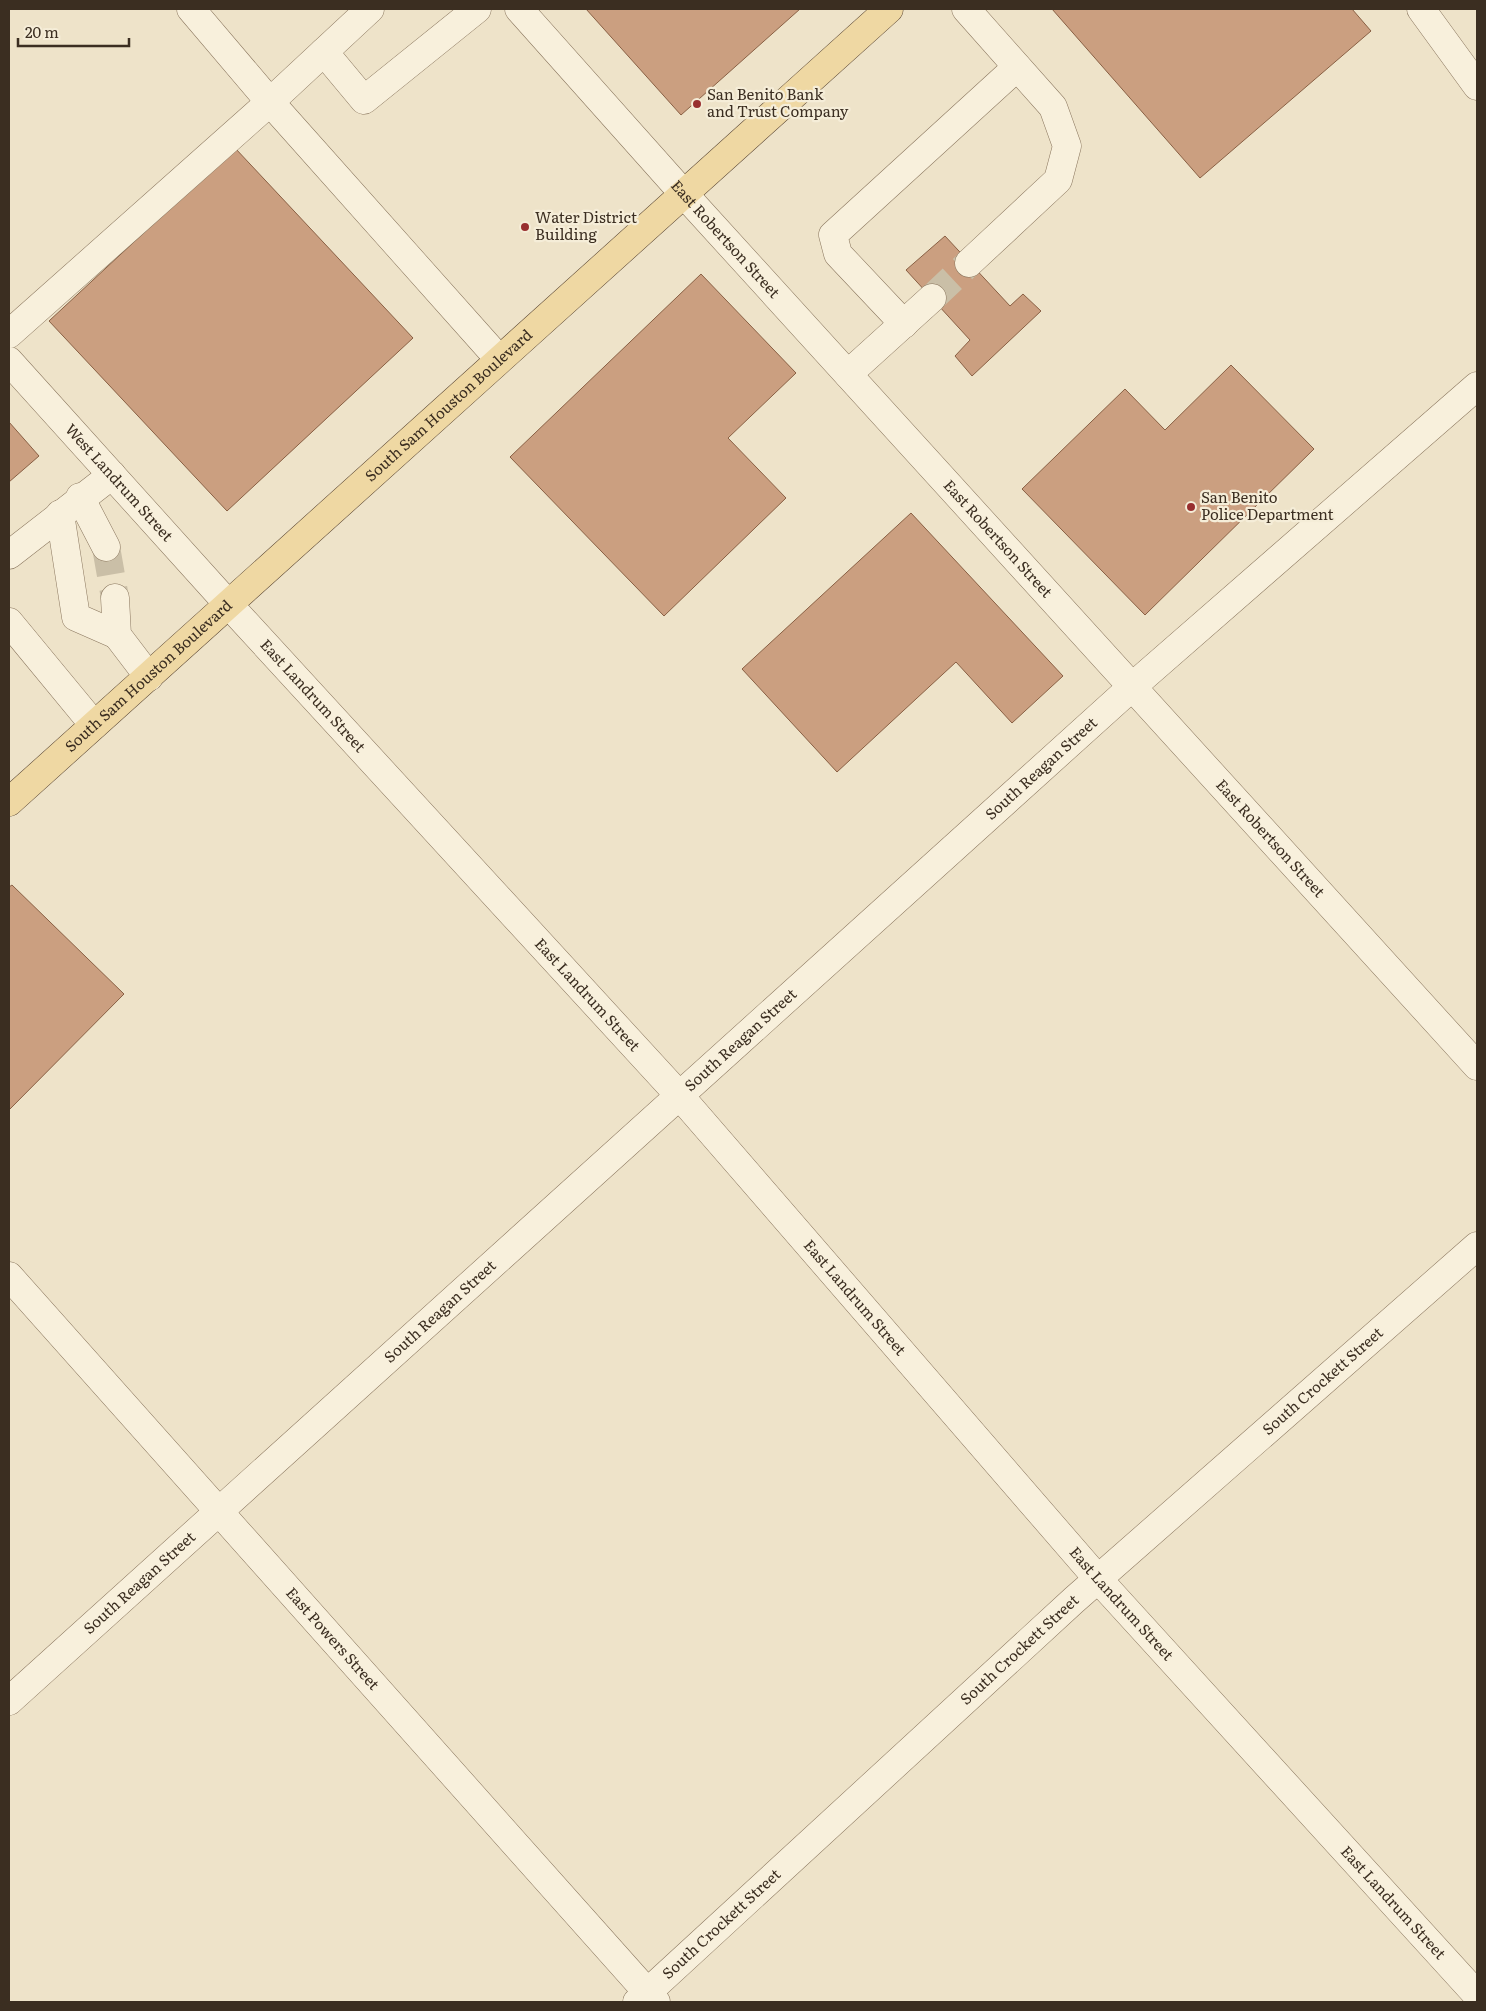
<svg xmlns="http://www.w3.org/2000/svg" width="1486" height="2011" viewBox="0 0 1486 2011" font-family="Literata,serif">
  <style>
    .building { fill: #cb9f80; stroke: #896044 }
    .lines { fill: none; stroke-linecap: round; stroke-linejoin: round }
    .minor-tunnel { stroke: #cabfa7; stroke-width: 28; stroke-dasharray: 28 14; stroke-linecap: butt }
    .minor-casing { stroke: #8a765e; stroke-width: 29 }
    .major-casing { stroke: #584432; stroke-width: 29 }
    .minor { stroke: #f8f0dc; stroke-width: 28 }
    .major { stroke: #efd8a3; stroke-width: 28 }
    .poi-dot { fill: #982f2f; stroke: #f5edd8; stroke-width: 2 }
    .labels { text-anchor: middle; stroke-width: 4.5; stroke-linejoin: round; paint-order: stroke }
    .poi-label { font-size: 15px; fill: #3b2e21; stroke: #f5edd8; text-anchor: start }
    .street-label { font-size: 15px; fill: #3b2e21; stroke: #f5edd8 }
  </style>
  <rect width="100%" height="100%" fill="#eee3c9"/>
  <g class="building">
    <path d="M 586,9 L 800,9 L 681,115 Z"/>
    <path d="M 1052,9 L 1352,9 L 1371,31 L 1200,178 Z"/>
    <path d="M 235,148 L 413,338 L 227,511 L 49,321 Z"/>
    <path d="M 945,236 L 1010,306 L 1023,294 L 1041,311 L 972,376 L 955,356 L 970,340 L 906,270 Z"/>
    <path d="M 701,274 L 796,373 L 728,438 L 786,498 L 664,616 L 510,457 Z"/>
    <path d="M 1231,365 L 1314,449 L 1145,615 L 1022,489 L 1125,389 L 1165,430 Z"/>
    <path d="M 9,422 L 39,456 L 9,482 Z"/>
    <path d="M 911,513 L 1063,676 L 1012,723 L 956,662 L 837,772 L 742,669 Z"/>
    <path d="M 12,885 L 124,994 L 9,1110 L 9,887 Z"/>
  </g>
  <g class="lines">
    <g class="minor-tunnel">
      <path d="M 932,298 L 969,263"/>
      <path d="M 106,547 L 115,598"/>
    </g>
    <g class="minor-casing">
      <g id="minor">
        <path d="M 191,9 L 270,102 L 499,359"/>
        <path id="s1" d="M 519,9 L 683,193 L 1477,1066"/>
        <path d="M 966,9 L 1053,107 L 1067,146 L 1058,180 L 969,263"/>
        <path d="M 1421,9 L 1477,86"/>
        <path d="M 324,52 L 364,100 L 477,9"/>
        <path d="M 904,324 L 838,254 L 833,235 L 1017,67"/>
        <path d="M 9,334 L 270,102 L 370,9"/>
        <path id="s2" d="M 9,361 L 229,605 L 679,1095 L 1098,1579 L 1477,1995"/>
        <path d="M 848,374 L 932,298"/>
        <path d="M 80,497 L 106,547"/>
        <path d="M 60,514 L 76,617 L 117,635"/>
        <path d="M 9,555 L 112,475"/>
        <path d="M 115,598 L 117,635 L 149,677"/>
        <path d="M 9,622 L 94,725"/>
        <path id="s3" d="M 9,1276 L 656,2002"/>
        <path id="s4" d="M 9,1701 L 1133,686 L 1477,386"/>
        <path id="s5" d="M 637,2002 L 1074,1600 L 1477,1246"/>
      </g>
    </g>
    <g class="major-casing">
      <g id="major">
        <path id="s6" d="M 9,802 L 889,9"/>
      </g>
    </g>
    <use href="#minor" class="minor"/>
    <use href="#major" class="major"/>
  </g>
  <g class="poi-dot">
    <circle cx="697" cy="104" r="5"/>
    <circle cx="525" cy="227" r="5"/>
    <circle cx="1191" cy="507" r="5"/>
  </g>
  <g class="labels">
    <g class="poi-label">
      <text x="707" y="100">San Benito Bank<tspan x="707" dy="17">and Trust Company</tspan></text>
      <text x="535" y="223">Water District<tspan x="535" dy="17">Building</tspan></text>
      <text x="1201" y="503">San Benito<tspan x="1201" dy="17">Police Department</tspan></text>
    </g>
    <g class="street-label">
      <text dy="5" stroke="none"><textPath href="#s1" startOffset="309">East Robertson Street</textPath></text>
      <text dy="5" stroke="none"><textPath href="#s6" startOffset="592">South Sam Houston Boulevard</textPath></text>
      <text dy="5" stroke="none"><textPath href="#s2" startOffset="164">West Landrum Street</textPath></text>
      <text dy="5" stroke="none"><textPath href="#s1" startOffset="714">East Robertson Street</textPath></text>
      <text dy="5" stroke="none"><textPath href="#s6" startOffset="188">South Sam Houston Boulevard</textPath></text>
      <text dy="5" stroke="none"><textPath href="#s2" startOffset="452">East Landrum Street</textPath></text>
      <text dy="5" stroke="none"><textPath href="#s4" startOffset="1391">South Reagan Street</textPath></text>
      <text dy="5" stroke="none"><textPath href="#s1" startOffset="1119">East Robertson Street</textPath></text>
      <text dy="5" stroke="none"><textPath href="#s2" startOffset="858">East Landrum Street</textPath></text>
      <text dy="5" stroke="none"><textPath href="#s4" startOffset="986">South Reagan Street</textPath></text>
      <text dy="5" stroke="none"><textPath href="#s2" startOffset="1262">East Landrum Street</textPath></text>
      <text dy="5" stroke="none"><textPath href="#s4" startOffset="581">South Reagan Street</textPath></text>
      <text dy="5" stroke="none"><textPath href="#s5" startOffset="925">South Crockett Street</textPath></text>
      <text dy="5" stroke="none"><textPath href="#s4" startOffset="176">South Reagan Street</textPath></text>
      <text dy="5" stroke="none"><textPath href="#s2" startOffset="1668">East Landrum Street</textPath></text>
      <text dy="5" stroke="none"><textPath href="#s3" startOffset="486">East Powers Street</textPath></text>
      <text dy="5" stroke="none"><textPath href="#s5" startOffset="520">South Crockett Street</textPath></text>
      <text dy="5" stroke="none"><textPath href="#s2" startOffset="2072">East Landrum Street</textPath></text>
      <text dy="5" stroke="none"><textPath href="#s5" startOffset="115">South Crockett Street</textPath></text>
    </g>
  </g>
  <rect width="1486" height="2011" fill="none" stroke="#3b2e21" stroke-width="20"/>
  <path d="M18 38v8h111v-8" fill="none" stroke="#3b2e21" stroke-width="2.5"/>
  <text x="25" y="38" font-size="15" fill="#3b2e21" stroke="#f5edd8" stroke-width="4" paint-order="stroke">20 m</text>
</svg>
